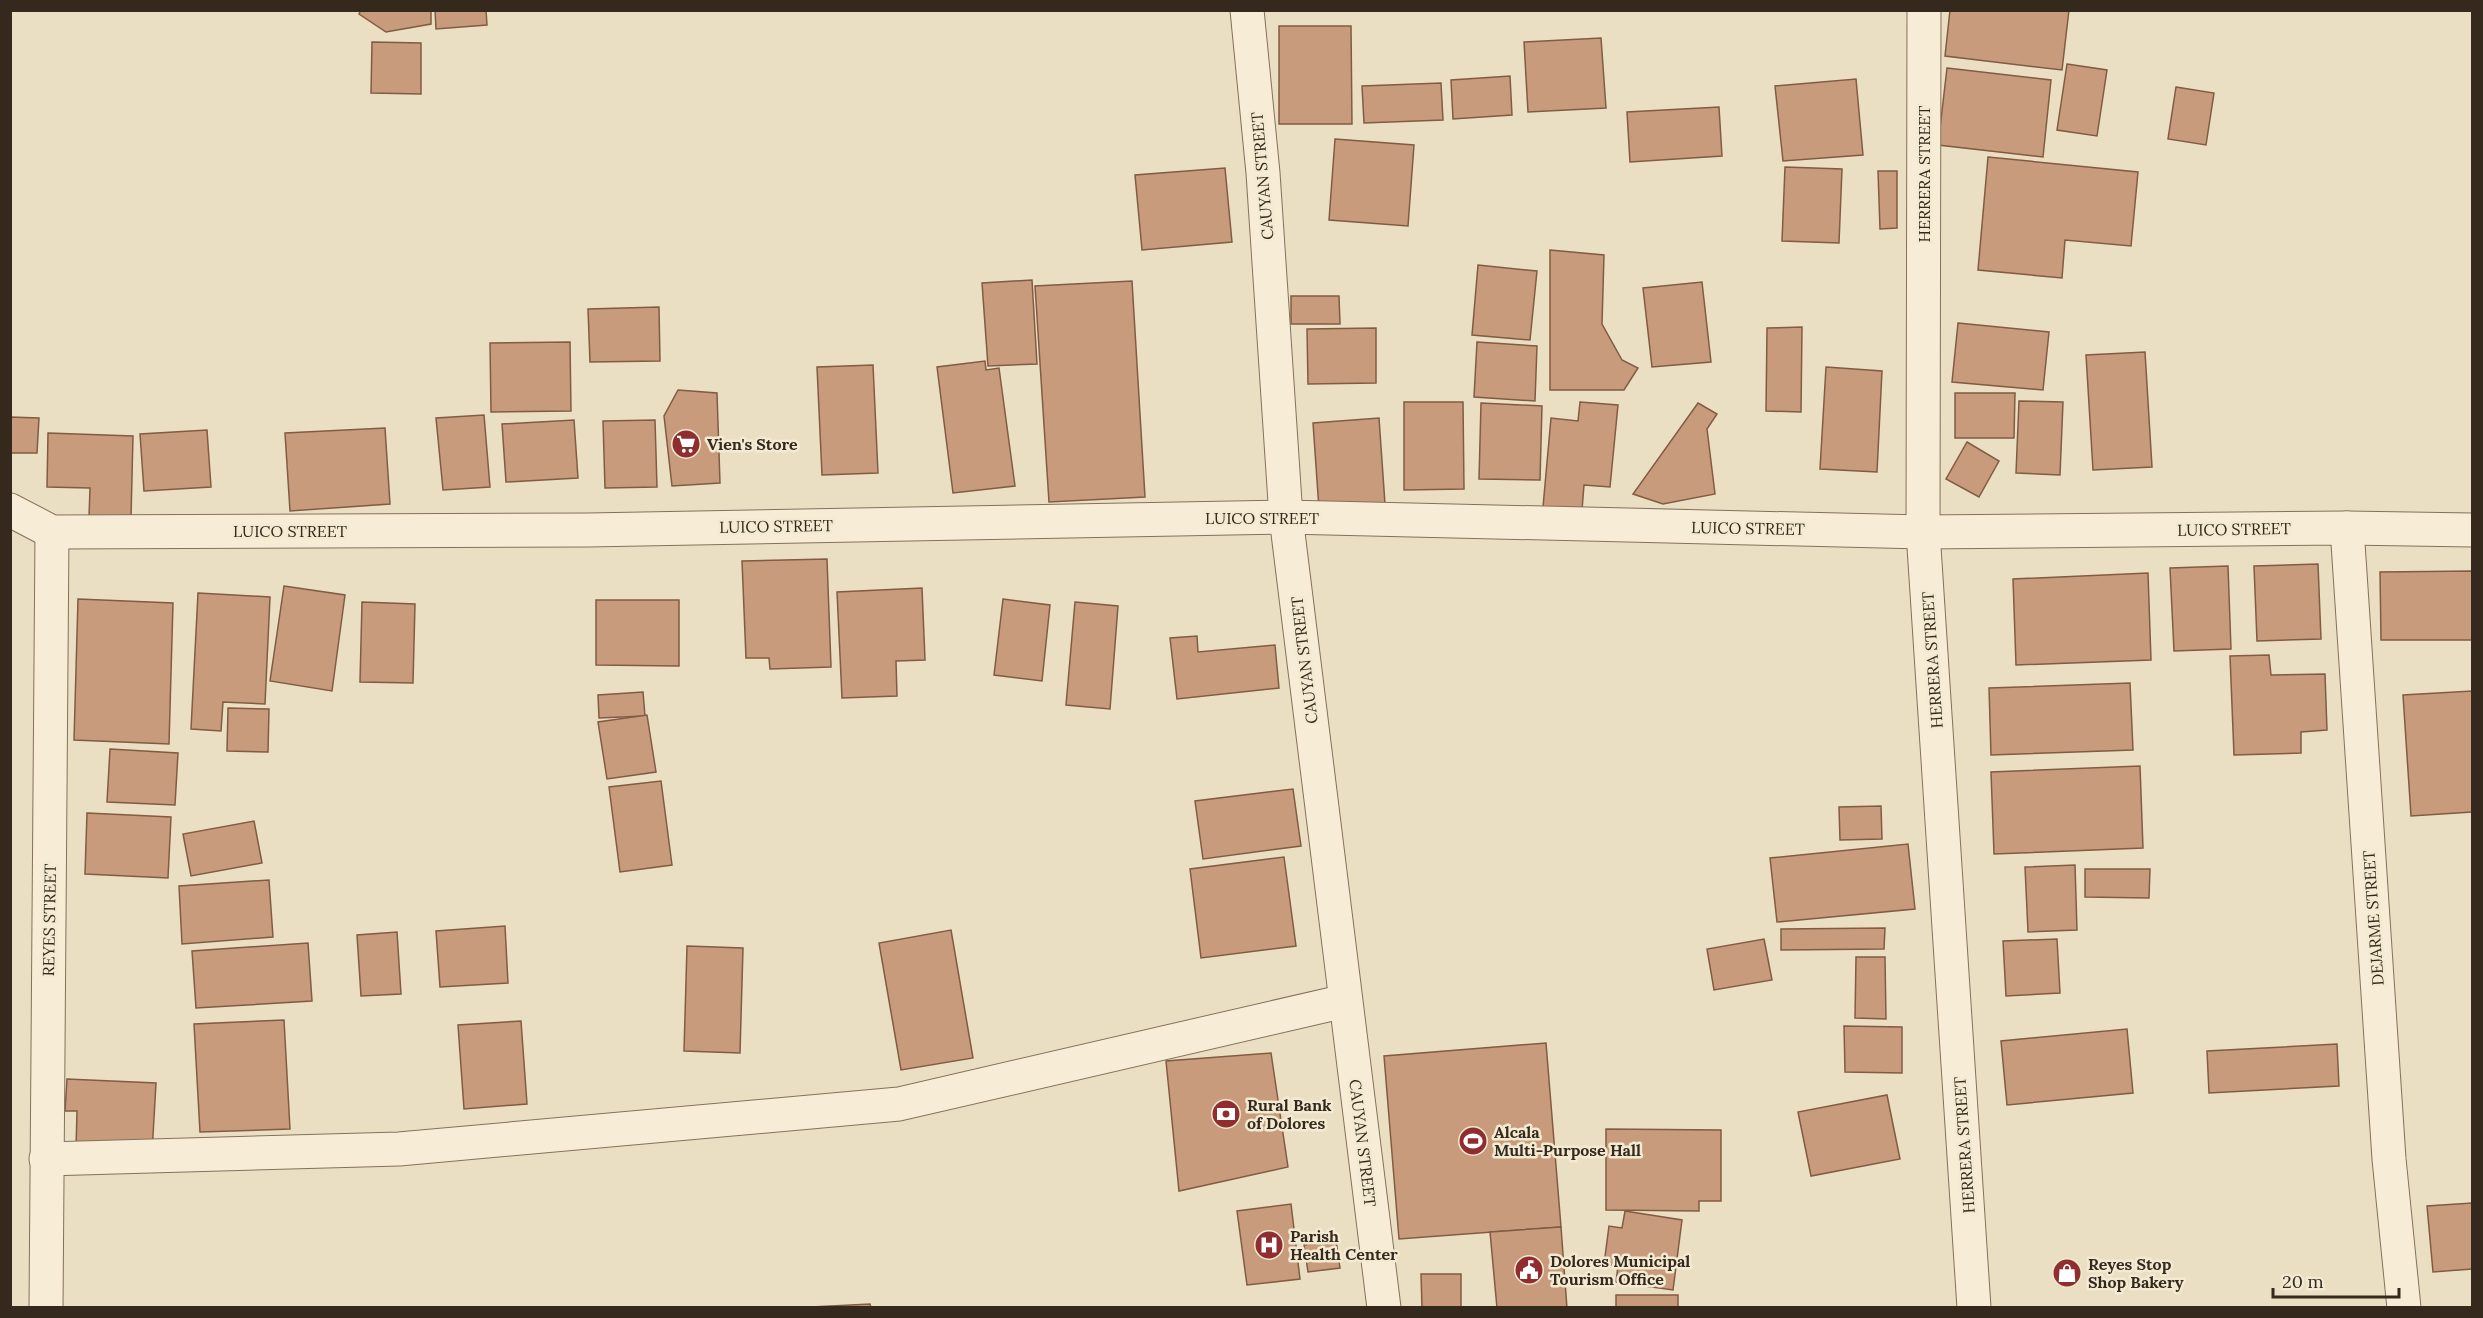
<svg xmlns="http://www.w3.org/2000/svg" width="2483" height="1318" viewBox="0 0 2483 1318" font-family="Lora,serif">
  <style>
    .building { fill: #c79b7b; stroke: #825c42; stroke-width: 1.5 }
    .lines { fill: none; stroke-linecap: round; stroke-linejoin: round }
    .minor-casing { stroke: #84715b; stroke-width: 35 }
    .minor { stroke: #f7edd6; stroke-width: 33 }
    .labels { text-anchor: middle; stroke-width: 5; stroke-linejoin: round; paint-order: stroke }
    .street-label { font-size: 16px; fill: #35291e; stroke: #f3ead2 }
    .poi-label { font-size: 16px; font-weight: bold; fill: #35291e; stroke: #f3ead2; text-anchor: start }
  </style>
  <rect width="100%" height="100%" fill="#ebdfc3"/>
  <g class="building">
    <path d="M 361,10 L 431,10 L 431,24 L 386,32 L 359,14 Z"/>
    <path d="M 435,10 L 486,10 L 487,25 L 436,29 Z"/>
    <path d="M 1950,10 L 2069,10 L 2062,70 L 1945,56 Z"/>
    <path d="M 1279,26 L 1351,26 L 1352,124 L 1279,124 Z"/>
    <path d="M 1601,38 L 1606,108 L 1528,112 L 1524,42 Z"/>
    <path d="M 372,42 L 421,43 L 421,94 L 371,93 Z"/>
    <path d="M 2067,64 L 2107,70 L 2097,136 L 2057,130 Z"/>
    <path d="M 1947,68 L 2051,80 L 2043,157 L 1938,145 Z"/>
    <path d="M 1510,76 L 1512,115 L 1453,119 L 1451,80 Z"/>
    <path d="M 1856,79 L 1863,155 L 1783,161 L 1775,86 Z"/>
    <path d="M 1441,83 L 1443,120 L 1364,123 L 1362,86 Z"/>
    <path d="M 2176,87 L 2214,93 L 2206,145 L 2168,139 Z"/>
    <path d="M 1719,107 L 1722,156 L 1630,162 L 1627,112 Z"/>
    <path d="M 1335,139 L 1414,145 L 1408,226 L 1329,220 Z"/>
    <path d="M 1988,157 L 2138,172 L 2131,246 L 2065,240 L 2062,278 L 1978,270 Z"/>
    <path d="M 1785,167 L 1842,169 L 1839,243 L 1782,241 Z"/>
    <path d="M 1225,168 L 1232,242 L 1142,250 L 1135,175 Z"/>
    <path d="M 1878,171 L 1897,171 L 1897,228 L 1880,229 Z"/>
    <path d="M 1550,250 L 1604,255 L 1602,324 L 1622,360 L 1638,368 L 1624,390 L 1550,390 Z"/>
    <path d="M 1478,265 L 1537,271 L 1530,340 L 1472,335 Z"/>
    <path d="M 1032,280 L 1037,364 L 988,366 L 982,283 Z"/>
    <path d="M 1132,281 L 1145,497 L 1049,502 L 1035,286 Z"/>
    <path d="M 1702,282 L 1711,362 L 1652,367 L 1643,288 Z"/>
    <path d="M 1291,296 L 1339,296 L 1340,324 L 1291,324 Z"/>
    <path d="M 659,307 L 660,361 L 590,362 L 588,309 Z"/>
    <path d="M 1958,323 L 2049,332 L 2043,390 L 1952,382 Z"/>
    <path d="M 1802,327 L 1801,412 L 1766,411 L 1767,328 Z"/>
    <path d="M 1376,328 L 1376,383 L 1308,384 L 1307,329 Z"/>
    <path d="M 570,342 L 571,411 L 491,412 L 490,343 Z"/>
    <path d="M 1477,342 L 1537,346 L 1535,401 L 1474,397 Z"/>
    <path d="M 2145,352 L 2152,467 L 2093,470 L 2086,355 Z"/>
    <path d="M 985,361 L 986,370 L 999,368 L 1015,486 L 953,493 L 937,367 Z"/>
    <path d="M 873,365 L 878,473 L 822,475 L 817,367 Z"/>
    <path d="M 1826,367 L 1882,371 L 1877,472 L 1820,469 Z"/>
    <path d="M 678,390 L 717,393 L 720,483 L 672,486 L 664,416 Z"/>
    <path d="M 1955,393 L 2015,393 L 2014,438 L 1955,438 Z"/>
    <path d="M 2019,401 L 2063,402 L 2060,475 L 2016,473 Z"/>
    <path d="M 1404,402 L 1463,402 L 1464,489 L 1404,490 Z"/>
    <path d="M 1580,402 L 1618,405 L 1610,487 L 1584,485 L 1582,510 L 1543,507 L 1551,418 L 1578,421 Z"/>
    <path d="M 1481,403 L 1542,406 L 1540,480 L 1479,479 Z"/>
    <path d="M 1698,403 L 1717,414 L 1707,429 L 1715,494 L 1663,504 L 1633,494 Z"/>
    <path d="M 484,415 L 490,487 L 443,490 L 436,418 Z"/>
    <path d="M 10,417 L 39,418 L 37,453 L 10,453 Z"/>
    <path d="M 1379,418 L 1385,504 L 1319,509 L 1313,423 Z"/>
    <path d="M 574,420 L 578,478 L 506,482 L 502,424 Z"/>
    <path d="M 655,420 L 657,487 L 605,488 L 603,421 Z"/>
    <path d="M 385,428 L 390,504 L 290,511 L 285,433 Z"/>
    <path d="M 207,430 L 211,487 L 144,491 L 140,434 Z"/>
    <path d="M 48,433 L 133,436 L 131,518 L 89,517 L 90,488 L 47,487 Z"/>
    <path d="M 1967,442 L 1999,461 L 1979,497 L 1946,479 Z"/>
    <path d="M 827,559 L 831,667 L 770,669 L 769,658 L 746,658 L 742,561 Z"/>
    <path d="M 2318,564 L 2321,639 L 2257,641 L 2254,566 Z"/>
    <path d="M 2228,566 L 2231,649 L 2174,651 L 2170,568 Z"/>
    <path d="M 2472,571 L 2472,640 L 2381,640 L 2380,572 Z"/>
    <path d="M 2148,573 L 2151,660 L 2016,665 L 2013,579 Z"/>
    <path d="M 284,586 L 345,595 L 332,691 L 270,681 Z"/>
    <path d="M 922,588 L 925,660 L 896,661 L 897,696 L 842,698 L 837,592 Z"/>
    <path d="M 198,593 L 270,597 L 265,704 L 223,702 L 221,731 L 191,729 Z"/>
    <path d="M 78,599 L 173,603 L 169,744 L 74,740 Z"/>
    <path d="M 1003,599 L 1050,605 L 1042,681 L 994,675 Z"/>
    <path d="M 596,600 L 679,600 L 679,666 L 596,665 Z"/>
    <path d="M 362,602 L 415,604 L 413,683 L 360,682 Z"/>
    <path d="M 1075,602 L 1118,606 L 1110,709 L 1066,705 Z"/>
    <path d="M 1197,636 L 1198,652 L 1275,645 L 1279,688 L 1177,699 L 1170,638 Z"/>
    <path d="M 2269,655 L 2271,675 L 2325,674 L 2327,730 L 2301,732 L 2301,753 L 2234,755 L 2230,656 Z"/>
    <path d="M 2130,683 L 2133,750 L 1991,755 L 1989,688 Z"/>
    <path d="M 2472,691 L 2472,812 L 2411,816 L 2403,695 Z"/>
    <path d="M 643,692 L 645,716 L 599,718 L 598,695 Z"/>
    <path d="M 228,708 L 269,709 L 268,752 L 227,751 Z"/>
    <path d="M 647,715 L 656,772 L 607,779 L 598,722 Z"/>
    <path d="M 110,749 L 178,753 L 175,805 L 107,802 Z"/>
    <path d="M 2140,766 L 2143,848 L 1994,854 L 1991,772 Z"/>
    <path d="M 661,781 L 672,865 L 620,872 L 609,787 Z"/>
    <path d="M 1293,789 L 1301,846 L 1203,859 L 1195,801 Z"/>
    <path d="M 1881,806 L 1882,839 L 1840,840 L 1839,807 Z"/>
    <path d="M 87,813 L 171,817 L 168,878 L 85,874 Z"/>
    <path d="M 254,821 L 262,863 L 191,876 L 183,834 Z"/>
    <path d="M 1908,844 L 1915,909 L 1777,922 L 1770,858 Z"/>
    <path d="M 1284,857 L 1296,946 L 1201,958 L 1190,869 Z"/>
    <path d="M 2075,865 L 2077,930 L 2028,932 L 2025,867 Z"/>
    <path d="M 2085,869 L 2150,869 L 2149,898 L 2085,897 Z"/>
    <path d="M 269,880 L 273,937 L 182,944 L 179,886 Z"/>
    <path d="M 505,926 L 508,983 L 440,987 L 436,931 Z"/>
    <path d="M 1885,928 L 1884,949 L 1781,950 L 1781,929 Z"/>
    <path d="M 951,930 L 973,1058 L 901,1070 L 879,943 Z"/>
    <path d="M 397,932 L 401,994 L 361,996 L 357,935 Z"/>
    <path d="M 1764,939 L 1772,980 L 1714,990 L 1707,949 Z"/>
    <path d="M 2057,939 L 2060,993 L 2006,996 L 2003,941 Z"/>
    <path d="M 308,943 L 312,1001 L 196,1008 L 192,951 Z"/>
    <path d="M 687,946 L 743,948 L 740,1053 L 684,1051 Z"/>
    <path d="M 1856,957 L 1885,957 L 1886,1019 L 1855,1018 Z"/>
    <path d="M 284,1020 L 290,1129 L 200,1132 L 194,1024 Z"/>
    <path d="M 521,1021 L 527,1104 L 464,1109 L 458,1025 Z"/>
    <path d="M 1844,1026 L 1902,1027 L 1902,1073 L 1845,1072 Z"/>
    <path d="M 2127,1029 L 2133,1093 L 2007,1105 L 2001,1041 Z"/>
    <path d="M 1546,1043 L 1561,1227 L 1399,1239 L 1384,1056 Z"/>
    <path d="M 2337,1044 L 2339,1086 L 2209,1093 L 2207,1051 Z"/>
    <path d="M 1271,1053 L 1288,1167 L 1179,1191 L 1166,1061 Z"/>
    <path d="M 67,1079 L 156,1083 L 152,1153 L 76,1149 L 77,1111 L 65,1111 Z"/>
    <path d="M 1887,1095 L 1900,1159 L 1811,1176 L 1798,1112 Z"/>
    <path d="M 1606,1129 L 1721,1130 L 1721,1201 L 1699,1201 L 1699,1211 L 1606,1210 Z"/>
    <path d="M 2472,1203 L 2472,1269 L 2433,1272 L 2427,1206 Z"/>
    <path d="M 1291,1204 L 1300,1279 L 1247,1285 L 1237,1211 Z"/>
    <path d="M 1625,1211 L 1682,1220 L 1673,1290 L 1616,1282 L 1618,1266 L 1604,1264 L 1609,1226 L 1622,1228 Z"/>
    <path d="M 1561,1227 L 1567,1308 L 1497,1308 L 1490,1232 Z"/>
    <path d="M 1336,1240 L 1340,1268 L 1308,1272 L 1304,1245 Z"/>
    <path d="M 1421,1274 L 1461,1274 L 1461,1308 L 1422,1308 Z"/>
    <rect x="1616" y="1295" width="62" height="13"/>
    <path d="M 870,1304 L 871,1308 L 791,1308 Z"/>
  </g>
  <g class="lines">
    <g class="minor-casing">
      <g id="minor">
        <path d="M 1247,10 L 1263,173 L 1286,517 L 1384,1308"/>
        <path d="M 1924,10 L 1923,532 L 1974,1308"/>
        <path d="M 10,510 L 52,532 L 588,530 L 1286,517 L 1923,532 L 2347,528 L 2472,530"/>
        <path d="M 2347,528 L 2389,1159 L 2404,1308"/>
        <path d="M 46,1159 L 399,1149 L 899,1104 L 1345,1001"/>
        <path d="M 46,1308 L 52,532"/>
      </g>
    </g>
    <use href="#minor" class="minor"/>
  </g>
  <defs>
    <g id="supermarket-disc" transform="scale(1.5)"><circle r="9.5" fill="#902e2f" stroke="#f3ead2"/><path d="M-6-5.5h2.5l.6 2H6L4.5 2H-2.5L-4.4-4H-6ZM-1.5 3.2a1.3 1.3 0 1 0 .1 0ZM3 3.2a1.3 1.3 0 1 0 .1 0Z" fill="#fff"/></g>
    <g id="bank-disc" transform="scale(1.5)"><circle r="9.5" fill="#902e2f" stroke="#f3ead2"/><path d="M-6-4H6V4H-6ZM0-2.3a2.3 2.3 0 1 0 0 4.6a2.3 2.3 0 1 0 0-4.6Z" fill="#fff"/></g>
    <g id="stadium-disc" transform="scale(1.5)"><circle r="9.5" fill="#902e2f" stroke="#f3ead2"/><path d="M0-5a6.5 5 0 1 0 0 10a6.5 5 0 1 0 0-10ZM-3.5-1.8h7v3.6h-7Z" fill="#fff"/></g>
    <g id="hospital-disc" transform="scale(1.5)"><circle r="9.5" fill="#902e2f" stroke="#f3ead2"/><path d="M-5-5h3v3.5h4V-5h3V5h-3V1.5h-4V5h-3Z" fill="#fff"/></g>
    <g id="civic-disc" transform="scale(1.5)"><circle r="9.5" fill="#902e2f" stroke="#f3ead2"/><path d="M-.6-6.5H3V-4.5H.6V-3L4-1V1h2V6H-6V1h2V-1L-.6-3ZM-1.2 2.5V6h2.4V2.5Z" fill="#fff"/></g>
    <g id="shop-disc" transform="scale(1.5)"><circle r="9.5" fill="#902e2f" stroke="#f3ead2"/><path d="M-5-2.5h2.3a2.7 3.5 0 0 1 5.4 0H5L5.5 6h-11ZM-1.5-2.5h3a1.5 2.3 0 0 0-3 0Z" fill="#fff"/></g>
  </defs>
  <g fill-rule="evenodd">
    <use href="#supermarket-disc" x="686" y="444"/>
    <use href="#bank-disc" x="1226" y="1114"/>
    <use href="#stadium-disc" x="1473" y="1141"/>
    <use href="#hospital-disc" x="1269" y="1245"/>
    <use href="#civic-disc" x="1529" y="1270"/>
    <use href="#shop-disc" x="2067" y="1273"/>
  </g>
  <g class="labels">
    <g class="street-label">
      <text transform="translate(1924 174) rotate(-90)" y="6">HERRERA STREET</text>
      <text transform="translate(1262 176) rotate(-95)" y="6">CAUYAN STREET</text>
      <text x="1262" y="524">LUICO STREET</text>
      <text transform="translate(776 526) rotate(-1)" y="6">LUICO STREET</text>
      <text transform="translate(1748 528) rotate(1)" y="6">LUICO STREET</text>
      <text transform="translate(2234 529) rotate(-1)" y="6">LUICO STREET</text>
      <text x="290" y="537">LUICO STREET</text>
      <text transform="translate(1304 660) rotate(-97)" y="6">CAUYAN STREET</text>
      <text transform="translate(1932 660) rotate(-94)" y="6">HERRERA STREET</text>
      <text transform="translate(2373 918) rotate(-94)" y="6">DEJARME STREET</text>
      <text transform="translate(49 920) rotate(-89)" y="6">REYES STREET</text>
      <text transform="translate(1363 1143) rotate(83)" y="6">CAUYAN STREET</text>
      <text transform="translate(1964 1145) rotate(-94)" y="6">HERRERA STREET</text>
    </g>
    <g class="poi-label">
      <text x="707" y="450">Vien's Store</text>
      <text x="1247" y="1111">Rural Bank<tspan x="1247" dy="18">of Dolores</tspan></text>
      <text x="1494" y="1138">Alcala<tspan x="1494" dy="18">Multi-Purpose Hall</tspan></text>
      <text x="1290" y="1242">Parish<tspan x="1290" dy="18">Health Center</tspan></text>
      <text x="1550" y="1267">Dolores Municipal<tspan x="1550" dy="18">Tourism Office</tspan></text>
      <text x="2088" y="1270">Reyes Stop<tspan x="2088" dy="18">Shop Bakery</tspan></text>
    </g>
  </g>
  <rect width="2483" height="1318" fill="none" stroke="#35291e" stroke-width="24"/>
  <path d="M2273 1288v9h126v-9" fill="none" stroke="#35291e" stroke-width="3"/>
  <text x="2282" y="1288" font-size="18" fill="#35291e" stroke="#f3ead2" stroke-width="4.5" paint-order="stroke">20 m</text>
</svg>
